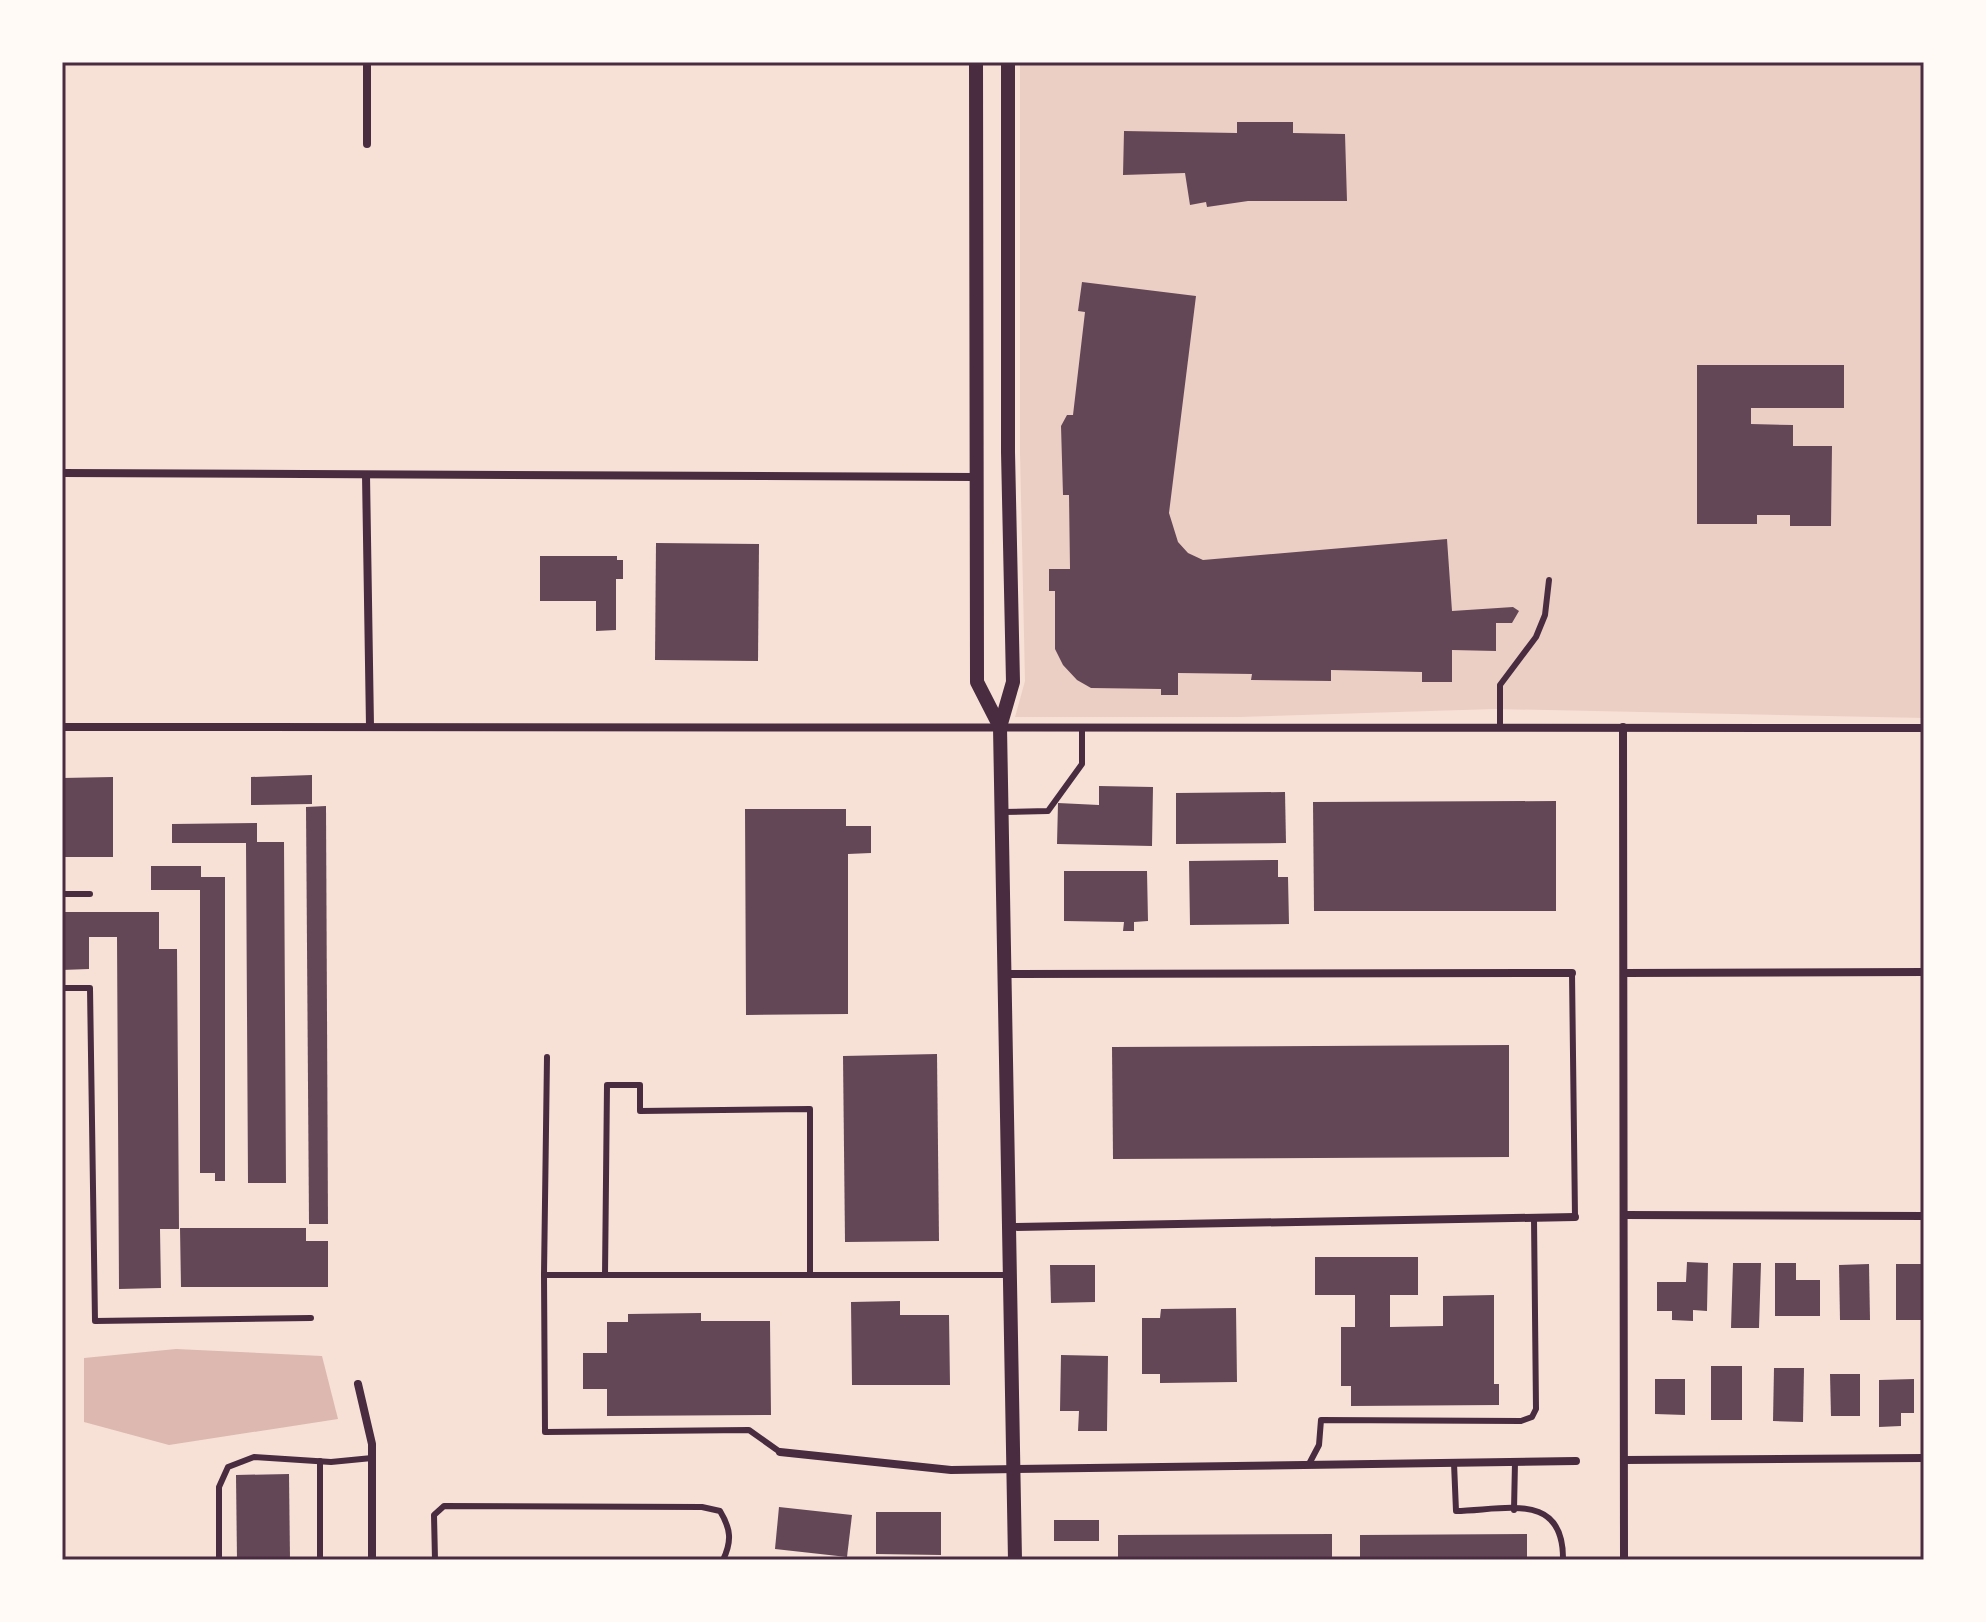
<svg xmlns="http://www.w3.org/2000/svg" width="1986" height="1622" viewBox="0 0 1986 1622" font-family="Rubik,sans-serif">
  <style>
    .green { fill: #ebcfc5 }
    .water { fill: #dcb8b0 }
    .building { fill: #644757 }
    .lines { fill: none; stroke-linecap: round; stroke-linejoin: round }
    .service { stroke: #4a2c40; stroke-width: 6 }
    .minor { stroke: #4a2c40; stroke-width: 8 }
    .tertiary { stroke: #4a2c40; stroke-width: 14 }
    .neatline { fill: none; stroke: #4a2c40; stroke-width: 3 }
  </style>
  <rect width="100%" height="100%" fill="#f7e1d7"/>
  <path class="green" d="M 1020,62 L 1924,62 L 1924,718 L 1495,709 L 1241,717 L 1015,717 L 1025,681 L 1020,452 Z"/>
  <path class="water" d="M 176,1349 L 322,1356 L 338,1419 L 169,1445 L 84,1422 L 84,1358 Z"/>
  <g class="building">
    <path d="M 1237,122 L 1293,122 L 1293,133 L 1345,134 L 1347,201 L 1248,201 L 1207,207 L 1206,202 L 1190,205 L 1185,173 L 1123,175 L 1124,131 L 1237,133 Z"/>
    <path d="M 1082,282 L 1196,296 L 1169,513 L 1178,542 L 1188,553 L 1203,560 L 1447,539 L 1452,611 L 1513,607 L 1519,611 L 1512,623 L 1496,623 L 1496,651 L 1452,650 L 1452,682 L 1422,682 L 1422,672 L 1331,670 L 1331,681 L 1251,680 L 1252,674 L 1178,673 L 1178,695 L 1161,695 L 1161,689 L 1091,688 L 1077,680 L 1063,665 L 1055,649 L 1055,591 L 1049,591 L 1049,569 L 1070,569 L 1069,495 L 1063,495 L 1061,426 L 1067,415 L 1073,415 L 1085,312 L 1078,311 Z"/>
    <path d="M 1697,365 L 1844,365 L 1844,408 L 1751,408 L 1751,424 L 1793,425 L 1793,446 L 1832,446 L 1831,526 L 1790,526 L 1790,515 L 1757,515 L 1757,524 L 1697,524 Z"/>
    <path d="M 656,543 L 759,544 L 758,661 L 655,660 Z"/>
    <path d="M 540,556 L 617,556 L 617,560 L 623,560 L 623,579 L 616,579 L 616,630 L 596,631 L 596,601 L 540,601 Z"/>
    <path d="M 312,775 L 312,804 L 251,805 L 251,777 Z"/>
    <path d="M 113,777 L 113,857 L 62,857 L 62,778 Z"/>
    <path d="M 1099,786 L 1153,787 L 1152,846 L 1057,844 L 1058,803 L 1099,805 Z"/>
    <path d="M 1285,792 L 1286,843 L 1176,844 L 1176,793 Z"/>
    <path d="M 1556,801 L 1556,911 L 1314,911 L 1313,802 Z"/>
    <path d="M 326,806 L 328,1224 L 309,1224 L 306,807 Z"/>
    <path d="M 745,809 L 846,809 L 846,826 L 871,826 L 871,853 L 848,854 L 848,1014 L 746,1015 Z"/>
    <path d="M 257,823 L 257,842 L 284,842 L 286,1183 L 248,1183 L 246,843 L 172,843 L 172,824 Z"/>
    <path d="M 1278,860 L 1278,877 L 1288,877 L 1289,924 L 1190,925 L 1189,861 Z"/>
    <path d="M 151,866 L 201,866 L 201,877 L 225,877 L 225,1181 L 215,1181 L 215,1173 L 200,1173 L 200,890 L 151,890 Z"/>
    <path d="M 1064,871 L 1147,871 L 1148,921 L 1134,922 L 1134,931 L 1123,931 L 1124,922 L 1064,921 Z"/>
    <path d="M 62,912 L 159,912 L 159,949 L 177,949 L 179,1229 L 160,1229 L 161,1288 L 119,1289 L 117,937 L 89,937 L 89,969 L 62,970 Z"/>
    <path d="M 1509,1045 L 1509,1157 L 1113,1159 L 1112,1047 Z"/>
    <path d="M 937,1054 L 939,1241 L 845,1242 L 843,1056 Z"/>
    <path d="M 180,1228 L 306,1228 L 306,1241 L 328,1241 L 328,1287 L 181,1287 Z"/>
    <path d="M 1315,1257 L 1418,1257 L 1418,1295 L 1390,1295 L 1390,1327 L 1443,1326 L 1443,1296 L 1494,1295 L 1494,1384 L 1499,1384 L 1499,1405 L 1351,1406 L 1351,1386 L 1341,1386 L 1341,1327 L 1355,1327 L 1355,1295 L 1315,1295 Z"/>
    <path d="M 1687,1262 L 1708,1263 L 1707,1311 L 1693,1310 L 1693,1321 L 1672,1320 L 1672,1311 L 1657,1311 L 1657,1282 L 1686,1282 Z"/>
    <path d="M 1733,1263 L 1761,1263 L 1759,1328 L 1731,1328 Z"/>
    <path d="M 1775,1263 L 1796,1263 L 1796,1280 L 1820,1280 L 1820,1316 L 1775,1316 Z"/>
    <path d="M 1869,1264 L 1870,1320 L 1840,1320 L 1839,1265 Z"/>
    <rect x="1896" y="1264" width="28" height="56"/>
    <path d="M 1050,1265 L 1095,1265 L 1095,1302 L 1051,1303 Z"/>
    <path d="M 900,1301 L 900,1315 L 949,1315 L 950,1385 L 852,1385 L 851,1302 Z"/>
    <path d="M 1236,1308 L 1237,1382 L 1160,1383 L 1160,1374 L 1142,1374 L 1142,1318 L 1160,1318 L 1161,1309 Z"/>
    <path d="M 701,1313 L 701,1321 L 770,1321 L 771,1415 L 607,1416 L 607,1389 L 583,1389 L 583,1353 L 607,1353 L 607,1322 L 628,1322 L 628,1314 Z"/>
    <path d="M 1061,1355 L 1108,1356 L 1107,1431 L 1078,1431 L 1079,1411 L 1060,1411 Z"/>
    <rect x="1711" y="1366" width="31" height="54"/>
    <path d="M 1774,1368 L 1804,1368 L 1803,1422 L 1773,1421 Z"/>
    <path d="M 1830,1374 L 1860,1374 L 1860,1416 L 1831,1416 Z"/>
    <path d="M 1655,1379 L 1685,1379 L 1685,1415 L 1655,1414 Z"/>
    <path d="M 1914,1379 L 1914,1413 L 1901,1413 L 1901,1426 L 1879,1427 L 1879,1380 Z"/>
    <path d="M 289,1474 L 290,1560 L 237,1560 L 236,1475 Z"/>
    <path d="M 779,1507 L 852,1515 L 847,1557 L 775,1549 Z"/>
    <path d="M 876,1512 L 941,1512 L 941,1555 L 876,1554 Z"/>
    <rect x="1054" y="1520" width="45" height="21"/>
    <path d="M 1332,1534 L 1332,1560 L 1118,1560 L 1118,1535 Z"/>
    <path d="M 1527,1534 L 1527,1560 L 1360,1560 L 1360,1535 Z"/>
  </g>
  <g class="lines">
    <g class="service">
      <path d="M 1500,727 L 1500,685 L 1536,637 L 1545,615 L 1549,580"/>
      <path d="M 1002,812 L 1048,811 L 1082,764 L 1082,727"/>
      <path d="M 62,894 L 90,894"/>
      <path d="M 1572,973 L 1575,1217"/>
      <path d="M 62,988 L 90,988 L 95,1321 L 311,1318"/>
      <path d="M 547,1057 L 544,1275 L 1010,1275"/>
      <path d="M 544,1275 L 545,1432 L 749,1430 L 780,1452"/>
      <path d="M 605,1275 L 607,1085 L 640,1085 L 640,1111 L 810,1109 L 810,1274"/>
      <path d="M 320,1461 L 320,1560"/>
      <path d="M 1454,1463 L 1456,1511 C 1506,1510 1564,1491 1563,1560"/>
      <path d="M 1309,1464 L 1319,1445 L 1321,1420 L 1521,1421 L 1532,1417 L 1536,1409 L 1534,1218"/>
      <path d="M 1514,1510 L 1515,1462"/>
      <path d="M 219,1560 L 219,1487 L 228,1467 L 254,1457 L 331,1462 L 372,1458"/>
      <path d="M 435,1560 L 434,1515 L 444,1506 L 702,1507 L 720,1511 C 731,1529 732,1541 723,1560"/>
    </g>
    <g class="minor">
      <path d="M 367,62 L 367,144"/>
      <path d="M 62,473 L 976,477"/>
      <path d="M 366,475 L 370,726"/>
      <path d="M 62,727 L 1924,728"/>
      <path d="M 1623,727 L 1624,1560"/>
      <path d="M 1625,973 L 1924,972"/>
      <path d="M 1006,974 L 1572,973"/>
      <path d="M 1624,1215 L 1924,1216"/>
      <path d="M 1010,1227 L 1575,1217"/>
      <path d="M 358,1384 L 372,1444 L 372,1560"/>
      <path d="M 780,1452 L 951,1470 L 1576,1461"/>
      <path d="M 1624,1460 L 1924,1458"/>
    </g>
    <g class="tertiary">
      <path d="M 976,62 L 977,682 L 1000,727"/>
      <path d="M 1008,62 L 1008,452 L 1013,682 L 1000,727 L 1015,1560"/>
    </g>
  </g>
  <rect width="1986" height="1622" fill="none" stroke="#fffaf5" stroke-width="128"/>
  <rect x="64" y="64" width="1858" height="1494" class="neatline"/>
</svg>
